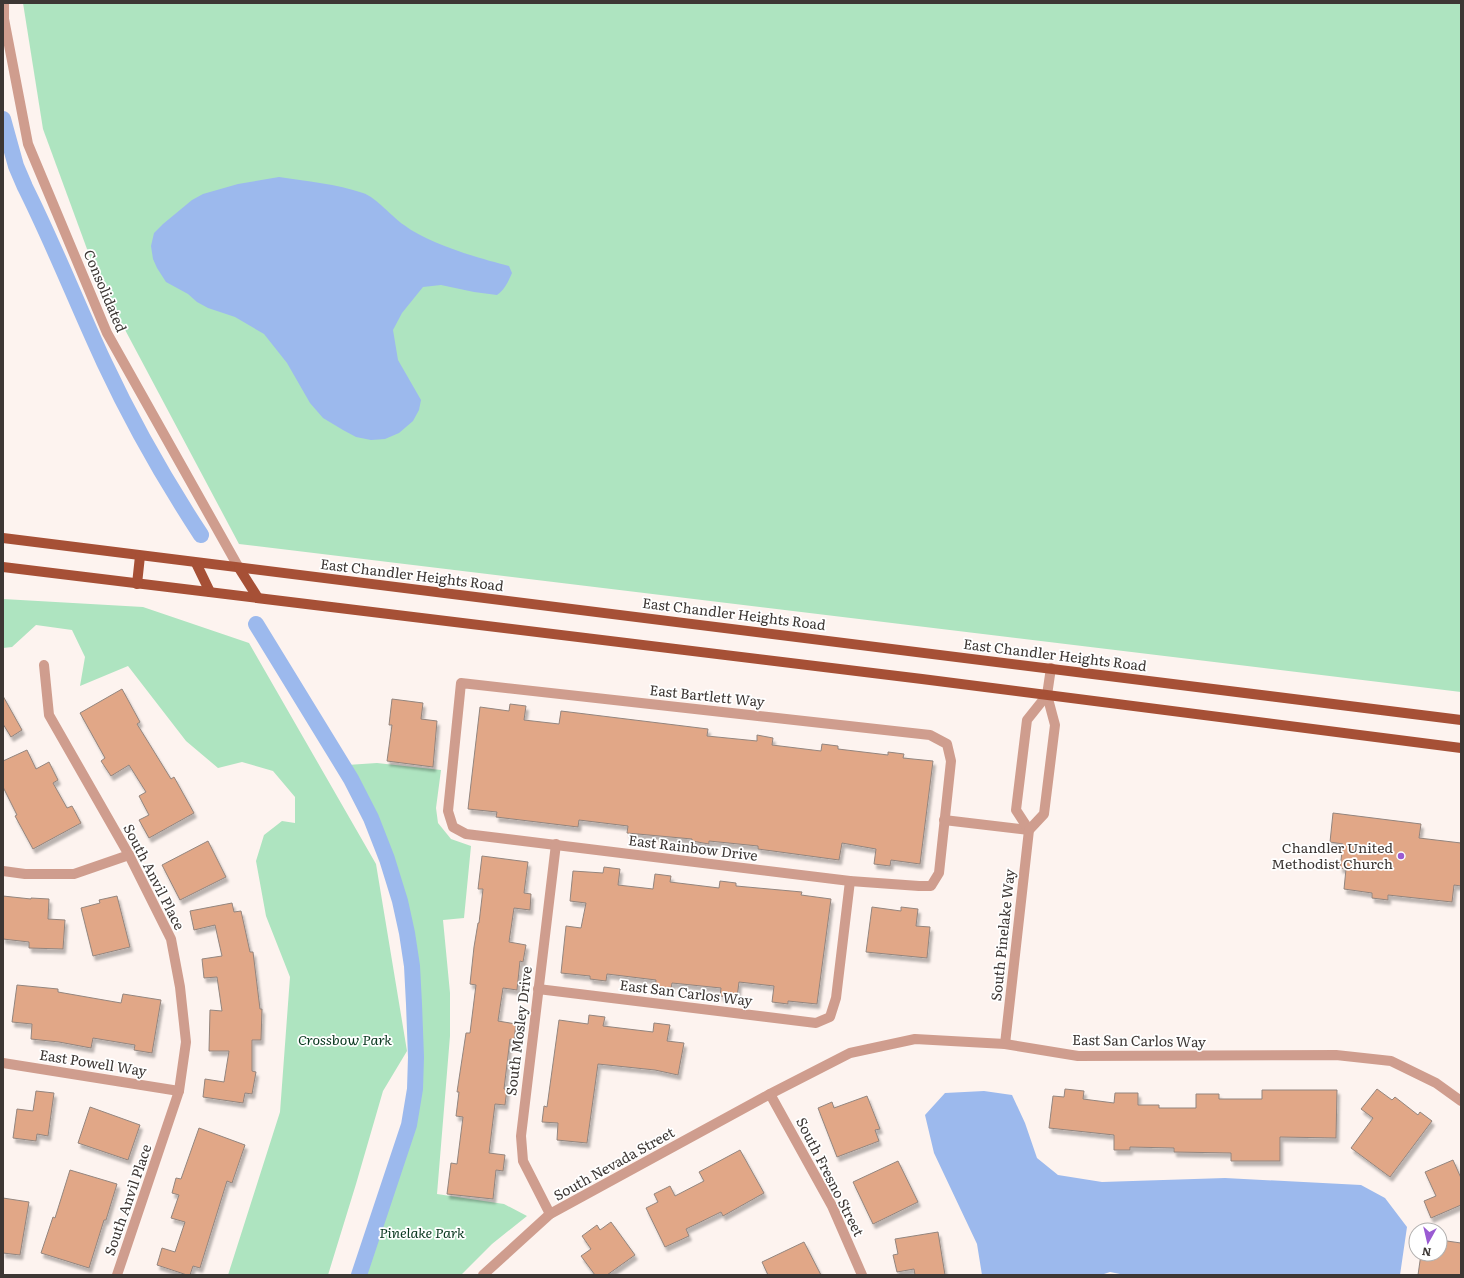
<svg xmlns="http://www.w3.org/2000/svg" width="1464" height="1278" viewBox="0 0 1464 1278" font-family="Literata,serif">
  <style>
    .green { fill: #aee4c0 }
    .water { fill: #9cb9ed }
    .lines { fill: none; stroke-linecap: round; stroke-linejoin: round }
    .canal { stroke: #9cb9ed; stroke-width: 16 }
    .building { fill: #e1a787; stroke: #93857e; filter: url(#shadow) }
    .minor { stroke: #cf9d8e; stroke-width: 10 }
    .major { stroke: #a65036; stroke-width: 10 }
    .poi-dot { fill: #9a5bd2; stroke: #fff; stroke-width: 1.5 }
    .labels { text-anchor: middle; stroke-width: 3.5; stroke-linejoin: round; paint-order: stroke }
    .street-label { font-size: 14px; fill: #3d3734; stroke: #fff }
    .poi-label { font-size: 14px; fill: #3d3734; stroke: #fff; text-anchor: end }
    .park-label { font-size: 14px; font-style: italic; fill: #08371e; stroke: #fff }
  </style>
  <defs>
    <filter id="shadow"><feDropShadow dx="2.5" dy="4.5" stdDeviation="1" flood-color="#0004"/></filter>
  </defs>
  <rect width="100%" height="100%" fill="#fdf3ef"/>
  <g class="green">
    <path d="M 23,3 L 1461,3 L 1461,692 L 239,544 L 98,279 L 43,129 Z"/>
    <path d="M 3,599 L 143,607 L 249,643 L 376,864 L 407,1051 L 383,1091 L 356,1184 L 328,1275 L 228,1275 L 280,1112 L 290,977 L 266,916 L 256,861 L 264,835 L 282,821 L 295,823 L 295,797 L 273,771 L 242,762 L 218,768 L 186,741 L 128,666 L 80,686 L 85,657 L 72,630 L 36,625 L 12,647 L 3,648 Z"/>
    <path d="M 377,763 L 441,770 L 436,808 L 438,823 L 451,839 L 471,846 L 464,918 L 443,920 L 450,993 L 450,1036 L 437,1194 L 504,1204 L 527,1216 L 492,1244 L 461,1275 L 363,1275 L 413,1128 L 420,1081 L 421,1034 L 412,943 L 394,871 L 368,802 L 347,765 Z"/>
  </g>
  <g class="water">
    <path d="M 279,177 C 306,181 337,184 363,193 C 377,198 392,217 404,225 C 429,244 478,258 509,266 L 512,273 C 508,282 505,289 497,295 L 474,292 L 441,285 L 423,287 L 402,313 L 393,330 L 398,360 L 421,400 L 419,410 L 413,421 L 399,433 L 385,439 L 371,440 L 356,437 L 343,430 L 323,418 L 310,403 L 287,363 L 264,334 L 235,317 L 208,308 L 197,302 L 188,294 L 166,282 L 157,268 L 153,259 L 151,246 L 154,233 L 163,224 L 192,200 L 203,194 L 238,184 Z"/>
    <path d="M 984,1091 L 1012,1095 L 1025,1123 L 1037,1158 L 1058,1175 L 1102,1182 L 1225,1178 L 1361,1185 L 1385,1198 L 1407,1227 L 1400,1275 L 1125,1275 L 1110,1272 L 1101,1275 L 982,1275 L 977,1244 L 934,1153 L 925,1115 L 945,1093 Z"/>
  </g>
  <g class="lines">
    <g class="canal">
      <path d="M 3,119 L 16,166 L 25,187 C 54,245 77,304 104,362 C 132,422 165,480 201,535"/>
      <path d="M 256,624 L 351,779 L 371,818 L 387,859 L 400,901 L 407,933 L 412,966 L 414,1004 L 416,1057 L 415,1089 L 409,1125 L 359,1275"/>
    </g>
  </g>
  <g class="building">
    <path d="M 122,689 L 140,722 L 137,724 L 171,779 L 174,777 L 194,813 L 149,838 L 139,820 L 149,815 L 139,796 L 146,792 L 129,765 L 111,776 L 101,761 L 105,758 L 80,713 Z"/>
    <path d="M 3,696 L 22,730 L 11,737 L 3,724 Z"/>
    <path d="M 392,699 L 423,703 L 421,719 L 437,721 L 433,767 L 387,761 L 392,725 L 389,725 Z"/>
    <path d="M 510,704 L 526,706 L 524,720 L 559,724 L 561,711 L 708,729 L 707,736 L 757,741 L 757,735 L 773,738 L 772,745 L 821,751 L 822,744 L 838,746 L 838,749 L 888,755 L 888,752 L 904,754 L 903,758 L 933,761 L 920,864 L 891,860 L 890,866 L 874,864 L 876,849 L 842,843 L 839,860 L 758,849 L 758,846 L 709,841 L 709,844 L 692,841 L 692,839 L 627,833 L 628,826 L 579,820 L 578,827 L 496,817 L 497,812 L 468,809 L 480,707 L 509,711 Z"/>
    <path d="M 27,750 L 36,769 L 49,762 L 58,780 L 53,783 L 67,808 L 72,806 L 81,823 L 33,849 L 15,816 L 17,815 L 3,787 L 3,761 Z"/>
    <path d="M 1333,813 L 1421,824 L 1419,838 L 1461,843 L 1461,886 L 1454,885 L 1452,902 L 1388,895 L 1388,900 L 1372,898 L 1372,893 L 1344,889 L 1346,869 L 1340,868 L 1343,844 L 1330,842 Z"/>
    <path d="M 208,841 L 226,877 L 180,900 L 162,865 Z"/>
    <path d="M 482,856 L 528,862 L 524,893 L 531,894 L 530,910 L 514,908 L 509,942 L 526,945 L 523,962 L 520,961 L 517,990 L 503,988 L 498,1021 L 516,1024 L 514,1040 L 510,1039 L 504,1089 L 507,1089 L 505,1105 L 495,1104 L 489,1153 L 505,1155 L 503,1171 L 496,1170 L 493,1199 L 447,1194 L 451,1163 L 457,1164 L 463,1117 L 456,1116 L 459,1092 L 457,1092 L 466,1033 L 470,1033 L 476,985 L 470,984 L 474,947 L 478,923 L 479,923 L 483,889 L 478,889 Z"/>
    <path d="M 604,867 L 620,869 L 618,885 L 653,889 L 655,874 L 671,876 L 670,882 L 719,888 L 720,881 L 736,883 L 736,886 L 802,892 L 801,895 L 831,899 L 817,1004 L 788,1001 L 788,1004 L 772,1002 L 774,986 L 739,982 L 737,998 L 720,996 L 721,988 L 672,983 L 671,989 L 655,988 L 656,980 L 607,974 L 606,981 L 590,979 L 590,976 L 561,973 L 566,926 L 581,928 L 586,903 L 570,901 L 573,871 L 603,873 Z"/>
    <path d="M 3,896 L 31,899 L 31,898 L 49,899 L 48,919 L 65,920 L 63,949 L 29,948 L 29,942 L 3,939 Z"/>
    <path d="M 117,896 L 130,947 L 93,956 L 81,908 L 100,903 L 99,900 Z"/>
    <path d="M 232,903 L 234,912 L 241,911 L 250,952 L 253,952 L 260,1009 L 262,1009 L 261,1040 L 252,1040 L 252,1071 L 256,1072 L 252,1094 L 245,1093 L 243,1103 L 203,1097 L 205,1079 L 224,1082 L 229,1051 L 209,1051 L 210,1010 L 222,1011 L 217,977 L 204,978 L 202,959 L 222,956 L 215,925 L 194,930 L 190,911 Z"/>
    <path d="M 872,907 L 901,911 L 901,907 L 918,909 L 916,926 L 930,927 L 927,958 L 866,952 Z"/>
    <path d="M 17,985 L 58,989 L 58,992 L 121,1003 L 123,994 L 161,1000 L 152,1053 L 134,1050 L 135,1045 L 93,1038 L 91,1048 L 59,1042 L 31,1039 L 32,1024 L 12,1022 Z"/>
    <path d="M 589,1015 L 605,1017 L 603,1026 L 653,1032 L 654,1023 L 670,1025 L 667,1041 L 684,1043 L 678,1075 L 655,1070 L 598,1064 L 587,1143 L 557,1140 L 558,1123 L 542,1122 L 544,1106 L 547,1107 L 559,1020 L 588,1024 Z"/>
    <path d="M 1065,1089 L 1084,1091 L 1083,1099 L 1114,1103 L 1115,1093 L 1138,1093 L 1138,1105 L 1159,1105 L 1159,1108 L 1196,1108 L 1196,1094 L 1219,1094 L 1219,1099 L 1262,1099 L 1262,1090 L 1337,1090 L 1336,1138 L 1280,1137 L 1280,1161 L 1231,1161 L 1231,1153 L 1174,1152 L 1174,1148 L 1130,1147 L 1130,1150 L 1114,1150 L 1114,1135 L 1049,1128 L 1053,1096 L 1064,1097 Z"/>
    <path d="M 1377,1089 L 1392,1100 L 1395,1097 L 1418,1115 L 1420,1112 L 1432,1121 L 1390,1177 L 1351,1148 L 1373,1118 L 1361,1109 Z"/>
    <path d="M 36,1091 L 54,1093 L 48,1136 L 37,1134 L 36,1141 L 13,1138 L 17,1109 L 33,1111 Z"/>
    <path d="M 867,1096 L 880,1129 L 875,1130 L 879,1141 L 837,1157 L 818,1108 L 832,1102 L 834,1108 Z"/>
    <path d="M 90,1107 L 140,1125 L 128,1160 L 78,1143 Z"/>
    <path d="M 199,1128 L 245,1145 L 232,1183 L 227,1181 L 200,1268 L 193,1266 L 190,1275 L 187,1275 L 157,1265 L 162,1248 L 175,1252 L 185,1222 L 171,1218 L 179,1195 L 172,1193 L 176,1178 L 181,1179 Z"/>
    <path d="M 740,1150 L 764,1193 L 723,1216 L 721,1212 L 686,1229 L 689,1236 L 665,1247 L 646,1208 L 658,1202 L 654,1194 L 670,1186 L 675,1196 L 704,1181 L 699,1172 Z"/>
    <path d="M 1453,1160 L 1461,1178 L 1461,1205 L 1431,1218 L 1424,1201 L 1436,1196 L 1425,1172 Z"/>
    <path d="M 898,1161 L 918,1202 L 873,1224 L 853,1182 Z"/>
    <path d="M 70,1170 L 117,1184 L 106,1220 L 104,1220 L 89,1268 L 41,1253 L 53,1217 L 55,1218 Z"/>
    <path d="M 3,1198 L 29,1202 L 20,1255 L 3,1253 Z"/>
    <path d="M 611,1222 L 635,1255 L 607,1275 L 595,1275 L 581,1256 L 591,1249 L 582,1236 L 597,1225 L 600,1230 Z"/>
    <path d="M 938,1232 L 945,1275 L 915,1275 L 914,1269 L 897,1272 L 893,1255 L 898,1254 L 895,1239 Z"/>
    <path d="M 1440,1240 L 1461,1243 L 1461,1275 L 1418,1275 L 1421,1254 L 1440,1254 Z"/>
    <path d="M 804,1242 L 821,1275 L 768,1275 L 762,1262 Z"/>
  </g>
  <g class="lines">
    <g class="minor">
      <path d="M 4,3 L 4,19 L 28,144 L 107,333 L 239,568"/>
      <path d="M 44,665 L 49,715 L 129,855 L 171,939 L 180,987 L 186,1042 L 179,1091 L 117,1275"/>
      <path d="M 461,683 L 930,735 L 947,744 L 951,761 L 939,873 L 931,886 L 919,886 L 850,881 L 466,834 L 453,827 L 448,811 Z"/>
      <path d="M 944,820 L 1029,830"/>
      <path d="M 1029,830 L 1016,810 L 1027,720 L 1047,695"/>
      <path d="M 3,871 L 25,874 L 74,874 L 129,855"/>
      <path d="M 538,989 L 816,1023 L 830,1017 L 836,998 L 850,881"/>
      <path d="M 1005,1044 L 1029,830 L 1044,814 L 1055,725 L 1047,695 L 1051,668"/>
      <path d="M 3,1063 L 179,1091"/>
      <path d="M 770,1094 L 832,1206 L 862,1275"/>
      <path d="M 550,1214 L 523,1161 L 521,1136 L 556,844"/>
      <path d="M 483,1275 L 550,1214 L 770,1094 L 850,1053 L 915,1039 L 1005,1044 L 1078,1056 L 1336,1055 L 1391,1061 L 1436,1083 L 1461,1101"/>
    </g>
    <g class="major">
      <path d="M 3,538 L 1461,720"/>
      <path d="M 196,563 L 210,592"/>
      <path d="M 3,567 L 922,679 L 1461,748"/>
      <path d="M 239,568 L 258,598"/>
      <path d="M 137,584 L 140,556"/>
    </g>
  </g>
  <circle class="poi-dot" cx="1401" cy="856" r="4"/>
  <g class="labels">
    <g class="street-label">
      <text transform="translate(105 291) rotate(67)" y="5">Consolidated</text>
      <text transform="translate(412 575) rotate(7)" y="5">East Chandler Heights Road</text>
      <text transform="translate(734 614) rotate(7)" y="5">East Chandler Heights Road</text>
      <text transform="translate(1055 655) rotate(7)" y="5">East Chandler Heights Road</text>
      <text transform="translate(707 696) rotate(6)" y="5">East Bartlett Way</text>
      <text transform="translate(693 848) rotate(7)" y="5">East Rainbow Drive</text>
      <text transform="translate(154 877) rotate(63)" y="5">South Anvil Place</text>
      <text transform="translate(1003 935) rotate(-84)" y="5">South Pinelake Way</text>
      <text transform="translate(686 993) rotate(7)" y="5">East San Carlos Way</text>
      <text transform="translate(519 1031) rotate(-83)" y="5">South Mosley Drive</text>
      <text transform="translate(1139 1041) rotate(1)" y="5">East San Carlos Way</text>
      <text transform="translate(93 1063) rotate(9)" y="5">East Powell Way</text>
      <text transform="translate(614 1164) rotate(-29)" y="5">South Nevada Street</text>
      <text transform="translate(830 1177) rotate(63)" y="5">South Fresno Street</text>
      <text transform="translate(128 1200) rotate(-71)" y="5">South Anvil Place</text>
    </g>
    <g class="poi-label">
      <text x="1393" y="853">Chandler United<tspan x="1393" dy="16">Methodist Church</tspan></text>
    </g>
    <g class="park-label">
      <text x="345" y="1045">Crossbow Park</text>
      <text x="422" y="1238">Pinelake Park</text>
    </g>
  </g>
  <rect width="1464" height="1278" fill="none" stroke="#3d3734" stroke-width="8"/>
  <g transform="translate(1428 1242) rotate(188)"><circle r="19" fill="#ffffff" stroke="#b1afae"/>
  <path d="M0-3L7 15L0 10L-7 15Z" fill="#9a5bd2"/>
  <text y="-6" font-size="11" font-weight="bold" text-anchor="middle" fill="#3d3734">N</text>
  </g>
</svg>
